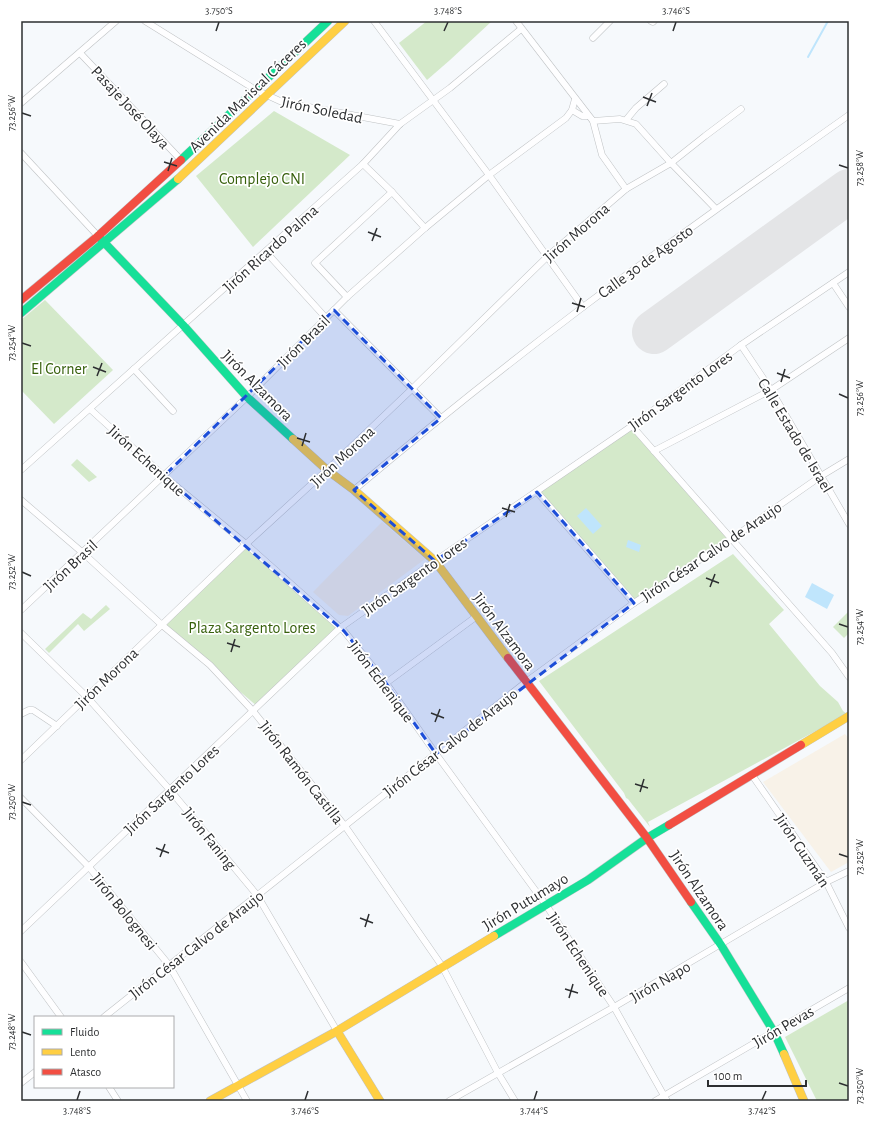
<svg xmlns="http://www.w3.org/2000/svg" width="870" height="1122" viewBox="0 0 870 1122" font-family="'Alegreya Sans',sans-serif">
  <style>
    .education { fill: #f8f2e8 }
    .green { fill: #d4e9ca }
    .water { fill: #bfe5fc }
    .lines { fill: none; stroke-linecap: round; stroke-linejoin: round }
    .stream { stroke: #bfe5fc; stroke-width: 2 }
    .runway { stroke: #e4e5e7; stroke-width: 44 }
    .street-casing { stroke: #c0c3c5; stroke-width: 7 }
    .fast-casing { stroke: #c0c3c5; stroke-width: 9 }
    .slow-casing { stroke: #c0c3c5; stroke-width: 9 }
    .jam-casing { stroke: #c0c3c5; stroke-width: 9 }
    .street { stroke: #fefeff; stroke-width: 6 }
    .fast { stroke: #16e098; stroke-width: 8 }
    .slow { stroke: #ffcf43; stroke-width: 8 }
    .jam { stroke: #f24e42; stroke-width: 8 }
    .marked { fill: #1d4ed8; fill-opacity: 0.2; stroke: #1d4ed8; stroke-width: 3; stroke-dasharray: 8 5; stroke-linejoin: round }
    .ticks { fill: none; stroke: #2d2f31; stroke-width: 1.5 }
    .labels { text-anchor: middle; stroke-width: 3.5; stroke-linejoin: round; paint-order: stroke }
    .street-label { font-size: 16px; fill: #2d2f31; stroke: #fff }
    .park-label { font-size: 16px; fill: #37600c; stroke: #fff }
    .neatline { fill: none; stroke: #2d2f31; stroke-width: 1.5 }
    .ticks-label { font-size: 10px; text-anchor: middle; fill: #2d2f31 }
  </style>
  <rect width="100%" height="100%" fill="#f6f9fc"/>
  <g class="education">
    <path d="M 382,522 L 425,559 L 348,616 L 339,615 L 313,592 Z"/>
    <path d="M 845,734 L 849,739 L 849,862 L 831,872 L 763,782 Z"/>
  </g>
  <g class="green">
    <path d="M 427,21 L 492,21 L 450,60 L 427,80 L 399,43 Z"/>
    <path d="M 274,111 L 350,155 L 253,247 L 196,176 Z"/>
    <path d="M 45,300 L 113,370 L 54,424 L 21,390 L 21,320 Z"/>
    <path d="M 632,426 L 731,539 L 634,603 L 537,492 Z"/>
    <path d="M 77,459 L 97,477 L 89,482 L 71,465 Z"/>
    <path d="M 246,544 L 340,628 L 258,707 L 162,625 Z"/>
    <path d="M 733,554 L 784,610 L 769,624 L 820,686 L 838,702 L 843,711 L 847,714 L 648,822 L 650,827 L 628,799 L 626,798 L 624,793 L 539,681 Z"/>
    <path d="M 106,605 L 110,609 L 84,631 L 78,624 L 49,653 L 45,649 L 83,613 L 91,619 Z"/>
    <path d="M 849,611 L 849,633 L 844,638 L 833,627 Z"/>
    <path d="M 849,1000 L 849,1101 L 817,1101 L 785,1037 Z"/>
  </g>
  <g class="water">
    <path d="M 586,508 L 602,526 L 593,534 L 577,516 Z"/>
    <path d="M 628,540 L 641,545 L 639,552 L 626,547 Z"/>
    <path d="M 812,583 L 834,595 L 827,609 L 805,597 Z"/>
  </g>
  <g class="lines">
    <path class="stream" d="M 808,57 L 828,21"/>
    <path class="runway" d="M 654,332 L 849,191"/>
    <g class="street-casing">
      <g id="street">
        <path d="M 145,21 L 256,90 L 282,102 L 400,124"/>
        <path d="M 374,21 L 489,175 L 583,307"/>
        <path d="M 516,21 L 593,121 L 620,119 L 636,124 L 671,163 L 716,209"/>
        <path d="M 651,21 L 653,22 L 654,21"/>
        <path d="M 593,38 L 610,21"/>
        <path d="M 80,53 L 181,160"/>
        <path d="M 21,103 L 116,21"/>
        <path d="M 572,110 L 582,116 L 588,116"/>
        <path d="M 626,120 L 636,108 L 664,84"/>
        <path d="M 593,121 L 602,155 L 626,189"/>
        <path d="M 21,153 L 98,236"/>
        <path d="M 363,164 L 392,192 L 425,228"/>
        <path d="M 266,252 L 326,318"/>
        <path d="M 833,283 L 849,307"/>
        <path d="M 347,297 L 315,263 L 392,192"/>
        <path d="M 334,310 L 441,418"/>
        <path d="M 741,345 L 771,390 L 849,524"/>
        <path d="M 134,369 L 173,411"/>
        <path d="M 90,409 L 164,476 L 246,544 L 344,631 L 386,683 L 436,754 L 546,905 L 614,1007 L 667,1101"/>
        <path d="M 632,426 L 832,653 L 849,677"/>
        <path d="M 654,451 L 771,390 L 849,338"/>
        <path d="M 21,470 L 363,164 L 400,124 L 450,88 L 521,29"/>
        <path d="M 354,490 C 429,427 505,366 583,307 C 671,241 760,178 849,115"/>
        <path d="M 537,492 L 634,603"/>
        <path d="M 21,500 L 83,553 L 162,625 L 210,665 L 253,711 L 345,826 L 442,966 L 498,1073 L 515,1101"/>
        <path d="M 21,610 L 247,397 L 347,297 L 425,228 L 489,175 L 566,118 L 572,110 L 575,99"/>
        <path d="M 21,633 L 87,697 L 170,790 L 257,895 L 337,1031"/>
        <path d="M 386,683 L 477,616"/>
        <path d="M 21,714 L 29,710 L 33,710 L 57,726"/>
        <path d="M 21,760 L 245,545 L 327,470 L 412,389 L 548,256 L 626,189 L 671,163 L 705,136 L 741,109"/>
        <path d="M 752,775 L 826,882 L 849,928"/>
        <path d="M 21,798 L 89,867 L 169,965 L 247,1101"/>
        <path d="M 21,931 L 340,628 L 435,561 L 632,426 L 741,345 L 849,272"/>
        <path d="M 21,962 L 61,1017"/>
        <path d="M 104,1017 L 526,682 L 634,603 L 731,539 L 821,476 L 849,459"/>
        <path d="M 21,1083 L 35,1072"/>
        <path d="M 109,1087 L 118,1101"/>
        <path d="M 449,1101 L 614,1007 L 826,882 L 849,871"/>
        <path d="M 655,1101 L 849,988"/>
      </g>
    </g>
    <g class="fast-casing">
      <g id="fast">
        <path d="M 181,160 L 328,21"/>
        <path d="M 98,236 L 183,325 L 247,397 L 293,439"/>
        <path d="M 21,313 L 178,179"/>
        <path d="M 691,902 L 721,945 L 774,1032 L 784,1054"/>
        <path d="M 494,936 L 588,880 L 647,838 L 669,825"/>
      </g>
    </g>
    <g class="slow-casing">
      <g id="slow">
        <path d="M 178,179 L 345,21"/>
        <path d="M 293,439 L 327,470 L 354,490 L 435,561 L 508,658"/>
        <path d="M 801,745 L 849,716"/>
        <path d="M 337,1031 L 380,1101"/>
        <path d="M 784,1054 L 804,1101"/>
        <path d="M 210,1101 L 337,1031 L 494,936"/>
      </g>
    </g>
    <g class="jam-casing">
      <g id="jam">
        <path d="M 21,300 L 98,236 L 181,160"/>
        <path d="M 508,658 L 647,838 L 691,902"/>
        <path d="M 669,825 L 801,745"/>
      </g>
    </g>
    <use href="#street" class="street"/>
    <use href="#fast" class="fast"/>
    <use href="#slow" class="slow"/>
    <use href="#jam" class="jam"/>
  </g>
  <path class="marked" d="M 334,310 L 441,418 L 354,490 L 435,561 L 537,492 L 634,603 L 436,754 L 386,683 L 344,631 L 164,476 Z"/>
  <path class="ticks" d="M 216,31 L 219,22M 444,31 L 448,22M 673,31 L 676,22M 643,97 L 656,102M 647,106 L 652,93M 22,113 L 31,116M 164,162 L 177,166M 839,165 L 848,168M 168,171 L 172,158M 368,232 L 381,237M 372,241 L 377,228M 572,303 L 585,307M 577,312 L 581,298M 22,343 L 31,346M 93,367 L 106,372M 777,373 L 790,378M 97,376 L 102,363M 781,382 L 785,369M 839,394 L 848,398M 297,438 L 310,442M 302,446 L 306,433M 502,508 L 515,512M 506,517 L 510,504M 22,572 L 31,576M 706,578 L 719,583M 710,587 L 715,574M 839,624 L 848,627M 227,643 L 240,647M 231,652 L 235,639M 431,713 L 444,718M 435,722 L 440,709M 635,784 L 648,788M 640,792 L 644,779M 22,802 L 31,805M 156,848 L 169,853M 839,854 L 848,857M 160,857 L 165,844M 360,918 L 373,923M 365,927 L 369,914M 565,989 L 578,993M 569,998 L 573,984M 22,1032 L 31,1035M 839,1083 L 848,1086M 77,1100 L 80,1091M 305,1100 L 308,1091M 534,1100 L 537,1091M 762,1100 L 766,1091"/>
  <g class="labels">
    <g class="street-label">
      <text transform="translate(247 95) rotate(-44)" y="6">Avenida Mariscal Cáceres</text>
      <text transform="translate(131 107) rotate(47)" y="6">Pasaje José Olaya</text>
      <text transform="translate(322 109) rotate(12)" y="6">Jirón Soledad</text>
      <text transform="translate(576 232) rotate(-41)" y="6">Jirón Morona</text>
      <text transform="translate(270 248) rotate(-42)" y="6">Jirón Ricardo Palma</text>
      <text transform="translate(645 261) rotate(-36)" y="6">Calle 30 de Agosto</text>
      <text transform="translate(303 341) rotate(-45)" y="6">Jirón Brasil</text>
      <text transform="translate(258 385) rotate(45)" y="6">Jirón Alzamora</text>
      <text transform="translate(680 390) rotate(-36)" y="6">Jirón Sargento Lores</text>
      <text transform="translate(796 435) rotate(59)" y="6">Calle Estado de Israel</text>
      <text transform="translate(342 456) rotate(-43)" y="6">Jirón Morona</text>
      <text transform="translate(147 460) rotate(42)" y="6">Jirón Echenique</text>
      <text transform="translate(711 551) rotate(-34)" y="6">Jirón César Calvo de Araujo</text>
      <text transform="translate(70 565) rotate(-43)" y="6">Jirón Brasil</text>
      <text transform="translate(414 576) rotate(-35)" y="6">Jirón Sargento Lores</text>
      <text transform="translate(505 631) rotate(53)" y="6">Jirón Alzamora</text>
      <text transform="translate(106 678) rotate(-44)" y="6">Jirón Morona</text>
      <text transform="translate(382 681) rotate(53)" y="6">Jirón Echenique</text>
      <text transform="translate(450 742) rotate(-38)" y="6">Jirón César Calvo de Araujo</text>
      <text transform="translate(302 772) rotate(52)" y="6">Jirón Ramón Castilla</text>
      <text transform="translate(171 789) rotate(-43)" y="6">Jirón Sargento Lores</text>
      <text transform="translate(210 838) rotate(51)" y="6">Jirón Faning</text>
      <text transform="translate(803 850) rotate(56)" y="6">Jirón Guzmán</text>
      <text transform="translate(700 890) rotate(56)" y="6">Jirón Alzamora</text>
      <text transform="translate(525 901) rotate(-31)" y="6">Jirón Putumayo</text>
      <text transform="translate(125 911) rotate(51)" y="6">Jirón Bolognesi</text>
      <text transform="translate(196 944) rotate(-38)" y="6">Jirón César Calvo de Araujo</text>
      <text transform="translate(579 954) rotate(56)" y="6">Jirón Echenique</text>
      <text transform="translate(660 981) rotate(-30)" y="6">Jirón Napo</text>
      <text transform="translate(783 1026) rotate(-30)" y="6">Jirón Pevas</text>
    </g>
    <g class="park-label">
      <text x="262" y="184">Complejo CNI</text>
      <text x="59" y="374">El Corner</text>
      <text x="252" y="633">Plaza Sargento Lores</text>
    </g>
  </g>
  <rect width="870" height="1122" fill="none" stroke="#ffffff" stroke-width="44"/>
  <rect x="34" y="1016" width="140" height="72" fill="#ffffff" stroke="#abacad"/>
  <rect x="42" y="1029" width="20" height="6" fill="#16e098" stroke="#abacad"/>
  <text x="70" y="1036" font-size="12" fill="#2d2f31">Fluido</text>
  <rect x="42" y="1049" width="20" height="6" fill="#ffcf43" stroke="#abacad"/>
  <text x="70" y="1056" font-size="12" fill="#2d2f31">Lento</text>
  <rect x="42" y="1069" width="20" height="6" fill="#f24e42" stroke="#abacad"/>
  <text x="70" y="1076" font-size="12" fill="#2d2f31">Atasco</text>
  <path d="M708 1080v6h98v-6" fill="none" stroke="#2d2f31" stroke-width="2"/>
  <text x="714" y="1080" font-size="12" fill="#2d2f31" stroke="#ffffff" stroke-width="3" paint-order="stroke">100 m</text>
  <rect x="22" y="22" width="826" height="1078" class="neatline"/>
  <g class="ticks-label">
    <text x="219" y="14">3.750°S</text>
    <text x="448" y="14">3.748°S</text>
    <text x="676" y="14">3.746°S</text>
    <text transform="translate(11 113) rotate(-90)" y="4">73.256°W</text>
    <text transform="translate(859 168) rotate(-90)" y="4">73.258°W</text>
    <text transform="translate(11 343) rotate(-90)" y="4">73.254°W</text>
    <text transform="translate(859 398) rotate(-90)" y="4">73.256°W</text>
    <text transform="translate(11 572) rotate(-90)" y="4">73.252°W</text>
    <text transform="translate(859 627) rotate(-90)" y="4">73.254°W</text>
    <text transform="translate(11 802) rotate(-90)" y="4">73.250°W</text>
    <text transform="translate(859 857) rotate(-90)" y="4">73.252°W</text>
    <text transform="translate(11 1032) rotate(-90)" y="4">73.248°W</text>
    <text transform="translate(859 1086) rotate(-90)" y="4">73.250°W</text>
    <text x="77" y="1114">3.748°S</text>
    <text x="305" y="1114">3.746°S</text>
    <text x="534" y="1114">3.744°S</text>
    <text x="762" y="1114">3.742°S</text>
  </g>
</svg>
